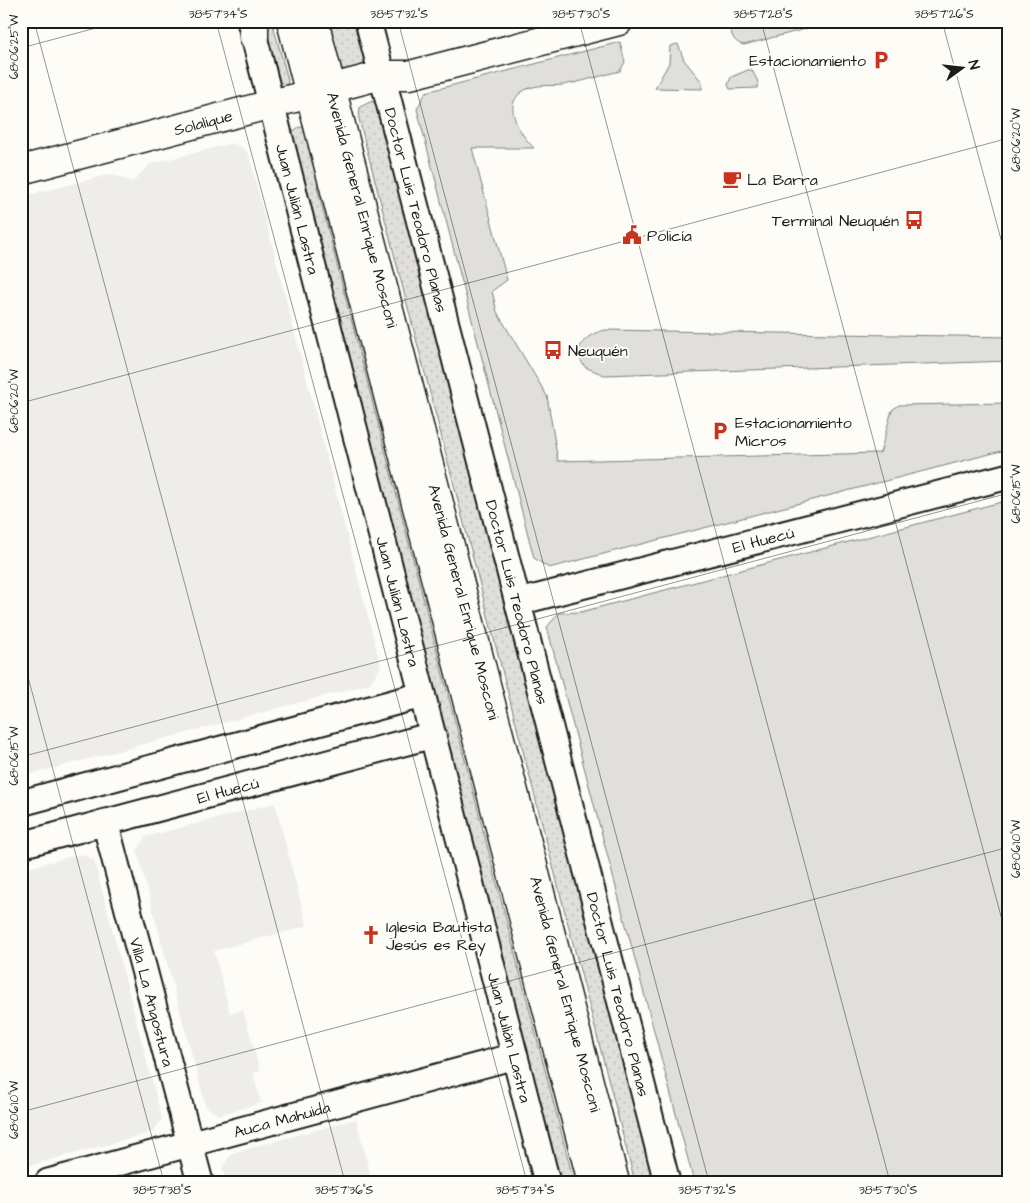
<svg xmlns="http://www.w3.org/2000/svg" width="1030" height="1203" viewBox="0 0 1030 1203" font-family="'Architects Daughter',sans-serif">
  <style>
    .built { fill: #eeede9 }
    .grass { fill: url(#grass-dots); stroke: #7e7e7c }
    .garden { fill: #e0dfdb; stroke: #7e7e7c }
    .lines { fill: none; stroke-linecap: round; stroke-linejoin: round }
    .minor-casing { stroke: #1c1c1c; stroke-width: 29 }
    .major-casing { stroke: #1c1c1c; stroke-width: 31 }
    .highway-casing { stroke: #1c1c1c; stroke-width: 31 }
    .minor { stroke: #fdfcf7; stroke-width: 25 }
    .major { stroke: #fdfcf7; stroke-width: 28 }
    .highway { stroke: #fdfcf7; stroke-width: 28 }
    .ticks { fill: none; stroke: #1c1c1c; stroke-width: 1; stroke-opacity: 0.45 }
    .labels { text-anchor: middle; stroke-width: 4; stroke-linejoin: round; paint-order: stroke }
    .poi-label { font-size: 16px; fill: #1c1c1c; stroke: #fdfcf7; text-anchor: start }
    .street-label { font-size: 16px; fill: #1c1c1c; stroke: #fdfcf7 }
    .neatline { fill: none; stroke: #1c1c1c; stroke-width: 2 }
    .ticks-label { font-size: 12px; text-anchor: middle; fill: #1c1c1c }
  </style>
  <defs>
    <pattern id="grass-dots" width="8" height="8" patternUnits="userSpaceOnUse" patternTransform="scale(1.25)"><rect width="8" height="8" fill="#e0dfdb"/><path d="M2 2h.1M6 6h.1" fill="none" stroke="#c0bfbb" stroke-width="1.8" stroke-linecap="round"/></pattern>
  </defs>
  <rect width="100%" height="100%" fill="#fdfcf7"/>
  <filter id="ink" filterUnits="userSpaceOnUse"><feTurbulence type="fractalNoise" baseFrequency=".02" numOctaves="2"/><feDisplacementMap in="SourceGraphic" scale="10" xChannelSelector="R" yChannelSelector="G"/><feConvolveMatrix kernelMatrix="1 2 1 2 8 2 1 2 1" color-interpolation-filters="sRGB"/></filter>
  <g filter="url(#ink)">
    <g class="built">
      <path d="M 233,143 L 248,152 L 381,667 L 369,684 L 21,777 L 21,197 L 111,174 L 133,182 L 150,164 Z"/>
      <path d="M 275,803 L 307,926 L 214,951 L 230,1013 L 243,1010 L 260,1071 L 253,1073 L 261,1103 L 219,1115 L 206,1107 L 137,851 L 145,837 Z"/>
      <path d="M 80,854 L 94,860 L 162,1119 L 153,1132 L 21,1168 L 21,870 Z"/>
      <path d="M 356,1119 L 372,1182 L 226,1182 L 222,1168 L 232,1153 Z"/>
    </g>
    <g class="grass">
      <path d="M 261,21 L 272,21 L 288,80 L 287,85 L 283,87 L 279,86 Z"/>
      <path d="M 327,21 L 359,21 L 366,60 C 360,71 350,73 340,67 Z"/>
      <path d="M 372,101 L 379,105 L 657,1182 L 635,1182 L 359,119 L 360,107 Z"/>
      <path d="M 299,127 L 307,128 L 322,176 L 317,187 L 574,1182 L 558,1182 L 289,134 Z"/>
    </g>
    <g class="garden">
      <path d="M 729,21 L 836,21 L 744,45 C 731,42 731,32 729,21 Z"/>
      <path d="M 620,42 L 625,62 L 620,71 C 603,75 585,81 568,84 C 556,87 544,84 533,87 C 497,97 517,131 534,148 L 472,148 L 507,280 L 492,291 L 497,312 L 547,396 L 558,461 L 880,453 L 892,410 L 899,405 L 1009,403 L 1009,449 L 549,568 L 534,558 L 417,109 L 426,92 Z"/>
      <path d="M 678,44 L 684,60 L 702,82 L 702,89 L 655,88 L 669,63 L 670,46 Z"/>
      <path d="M 748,70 L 752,70 L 758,82 L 757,88 L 730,89 L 728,85 L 731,77 Z"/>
      <path d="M 605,330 L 1009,337 L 1009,361 L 604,375 L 585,367 C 570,349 586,334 605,330 Z"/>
      <path d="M 1009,500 L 1009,1182 L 694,1182 L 547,627 L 559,613 L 581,612 Z"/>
    </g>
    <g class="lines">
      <g class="minor-casing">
        <g id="minor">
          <path id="s1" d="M 250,21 L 547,1182"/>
          <path id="s2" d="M 368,21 L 667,1182"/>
          <path id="s3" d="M 519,602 L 1009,476"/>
          <path d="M 21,803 L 422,695"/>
          <path id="s4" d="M 105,822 L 200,1182"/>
          <path id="s5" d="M 21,845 L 433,735"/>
          <path id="s6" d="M 48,1182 L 515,1056"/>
        </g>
      </g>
      <g class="major-casing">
        <g id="major">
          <path id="s7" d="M 21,170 L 382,75 L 410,75 L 619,21"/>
        </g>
      </g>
      <g class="highway-casing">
        <g id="highway">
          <path d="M 254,21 L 254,37"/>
          <path d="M 291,21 L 592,1182"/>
          <path id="s8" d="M 314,21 L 615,1182"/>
        </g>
      </g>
      <use href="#minor" class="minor"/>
      <use href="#major" class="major"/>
      <use href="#highway" class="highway"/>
    </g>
  </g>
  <path class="ticks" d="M 34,21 L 345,1182M 216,21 L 527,1182M 398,21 L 709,1182M 579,21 L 890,1182M 761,21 L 1009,946M 942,21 L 1009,269M 21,48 L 122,21M 21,403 L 1009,138M 21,651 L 164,1182M 21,757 L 1009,493M 21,1112 L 1009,847"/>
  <defs>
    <g id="parking-bare" transform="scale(1.5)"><path d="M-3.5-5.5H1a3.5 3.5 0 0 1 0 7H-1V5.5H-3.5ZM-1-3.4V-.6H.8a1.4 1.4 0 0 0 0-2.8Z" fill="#c8321e" stroke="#fdfcf7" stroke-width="2.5" paint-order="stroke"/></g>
    <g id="cafe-bare" transform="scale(1.5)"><path d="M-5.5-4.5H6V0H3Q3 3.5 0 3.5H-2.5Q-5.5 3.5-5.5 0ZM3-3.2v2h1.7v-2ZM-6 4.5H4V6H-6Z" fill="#c8321e" stroke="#fdfcf7" stroke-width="2.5" paint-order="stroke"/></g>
    <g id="bus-bare" transform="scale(1.5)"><path d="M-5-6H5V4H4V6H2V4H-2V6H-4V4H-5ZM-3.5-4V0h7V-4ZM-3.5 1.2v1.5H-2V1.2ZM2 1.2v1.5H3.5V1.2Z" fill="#c8321e" stroke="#fdfcf7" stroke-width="2.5" paint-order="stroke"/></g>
    <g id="civic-bare" transform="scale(1.5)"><path d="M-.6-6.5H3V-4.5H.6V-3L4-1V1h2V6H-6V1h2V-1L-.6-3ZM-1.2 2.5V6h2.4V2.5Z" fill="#c8321e" stroke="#fdfcf7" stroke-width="2.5" paint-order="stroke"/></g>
    <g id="church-bare" transform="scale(1.5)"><path d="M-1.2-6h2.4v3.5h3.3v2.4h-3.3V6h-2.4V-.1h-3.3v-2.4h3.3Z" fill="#c8321e" stroke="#fdfcf7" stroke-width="2.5" paint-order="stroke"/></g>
  </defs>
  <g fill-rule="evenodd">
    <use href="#parking-bare" x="881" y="60"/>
    <use href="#cafe-bare" x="732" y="179"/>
    <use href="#bus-bare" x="914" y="220"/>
    <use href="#civic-bare" x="632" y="235"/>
    <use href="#bus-bare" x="553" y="350"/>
    <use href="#parking-bare" x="720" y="431"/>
    <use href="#church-bare" x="371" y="935"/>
  </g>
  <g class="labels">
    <g class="poi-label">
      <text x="866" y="66" text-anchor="end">Estacionamiento</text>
      <text x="747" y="185">La Barra</text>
      <text x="899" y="226" text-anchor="end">Terminal Neuquén</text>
      <text x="647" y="241">Policía</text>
      <text x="568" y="356">Neuquén</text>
      <text x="735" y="428">Estacionamiento<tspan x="735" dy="18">Micros</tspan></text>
      <text x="386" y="932">Iglesia Bautista<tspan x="386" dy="18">Jesús es Rey</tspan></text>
    </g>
    <g class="street-label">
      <text dy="6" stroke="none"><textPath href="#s7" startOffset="188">Solalique</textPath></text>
      <text dy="6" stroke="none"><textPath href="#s1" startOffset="194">Juan Julián Lastra</textPath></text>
      <text dy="6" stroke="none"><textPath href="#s8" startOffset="195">Avenida General Enrique Mosconi</textPath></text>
      <text dy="6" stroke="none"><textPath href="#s2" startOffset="195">Doctor Luis Teodoro Planas</textPath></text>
      <text dy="6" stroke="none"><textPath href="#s3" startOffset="252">El Huecú</textPath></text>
      <text dy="6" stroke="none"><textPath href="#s8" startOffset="600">Avenida General Enrique Mosconi</textPath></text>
      <text dy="6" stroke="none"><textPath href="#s2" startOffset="600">Doctor Luis Teodoro Planas</textPath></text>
      <text dy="6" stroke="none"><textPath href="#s1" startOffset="599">Juan Julián Lastra</textPath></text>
      <text dy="6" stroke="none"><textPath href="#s5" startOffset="214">El Huecú</textPath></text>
      <text dy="6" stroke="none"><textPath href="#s8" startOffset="1005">Avenida General Enrique Mosconi</textPath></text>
      <text dy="6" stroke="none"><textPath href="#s2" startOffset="1005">Doctor Luis Teodoro Planas</textPath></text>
      <text dy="6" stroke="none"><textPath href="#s4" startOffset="186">Villa La Angostura</textPath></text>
      <text dy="6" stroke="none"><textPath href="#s1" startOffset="1049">Juan Julián Lastra</textPath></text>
      <text dy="6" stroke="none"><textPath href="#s6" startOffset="242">Auca Mahuida</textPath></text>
    </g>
  </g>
  <rect width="1030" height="1203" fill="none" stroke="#fdfcf7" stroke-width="55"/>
  <g transform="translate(962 68) rotate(75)" stroke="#fdfcf7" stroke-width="4" paint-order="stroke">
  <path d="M0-4L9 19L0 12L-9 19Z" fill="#1c1c1c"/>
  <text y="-8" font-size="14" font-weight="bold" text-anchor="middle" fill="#1c1c1c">N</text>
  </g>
  <rect x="28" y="28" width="974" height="1148" class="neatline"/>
  <g class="ticks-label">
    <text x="218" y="18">38°57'34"S</text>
    <text x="399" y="18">38°57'32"S</text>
    <text x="581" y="18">38°57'30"S</text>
    <text x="763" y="18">38°57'28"S</text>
    <text x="944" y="18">38°57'26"S</text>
    <text transform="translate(14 47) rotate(-90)" y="4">68°06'25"W</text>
    <text transform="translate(1016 140) rotate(-90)" y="4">68°06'20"W</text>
    <text transform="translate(14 401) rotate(-90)" y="4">68°06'20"W</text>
    <text transform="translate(1016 494) rotate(-90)" y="4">68°06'15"W</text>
    <text transform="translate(14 756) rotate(-90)" y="4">68°06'15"W</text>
    <text transform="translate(1016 849) rotate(-90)" y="4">68°06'10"W</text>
    <text transform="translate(14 1110) rotate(-90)" y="4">68°06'10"W</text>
    <text x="162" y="1194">38°57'38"S</text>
    <text x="344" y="1194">38°57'36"S</text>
    <text x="525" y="1194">38°57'34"S</text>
    <text x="707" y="1194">38°57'32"S</text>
    <text x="888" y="1194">38°57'30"S</text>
  </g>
</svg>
